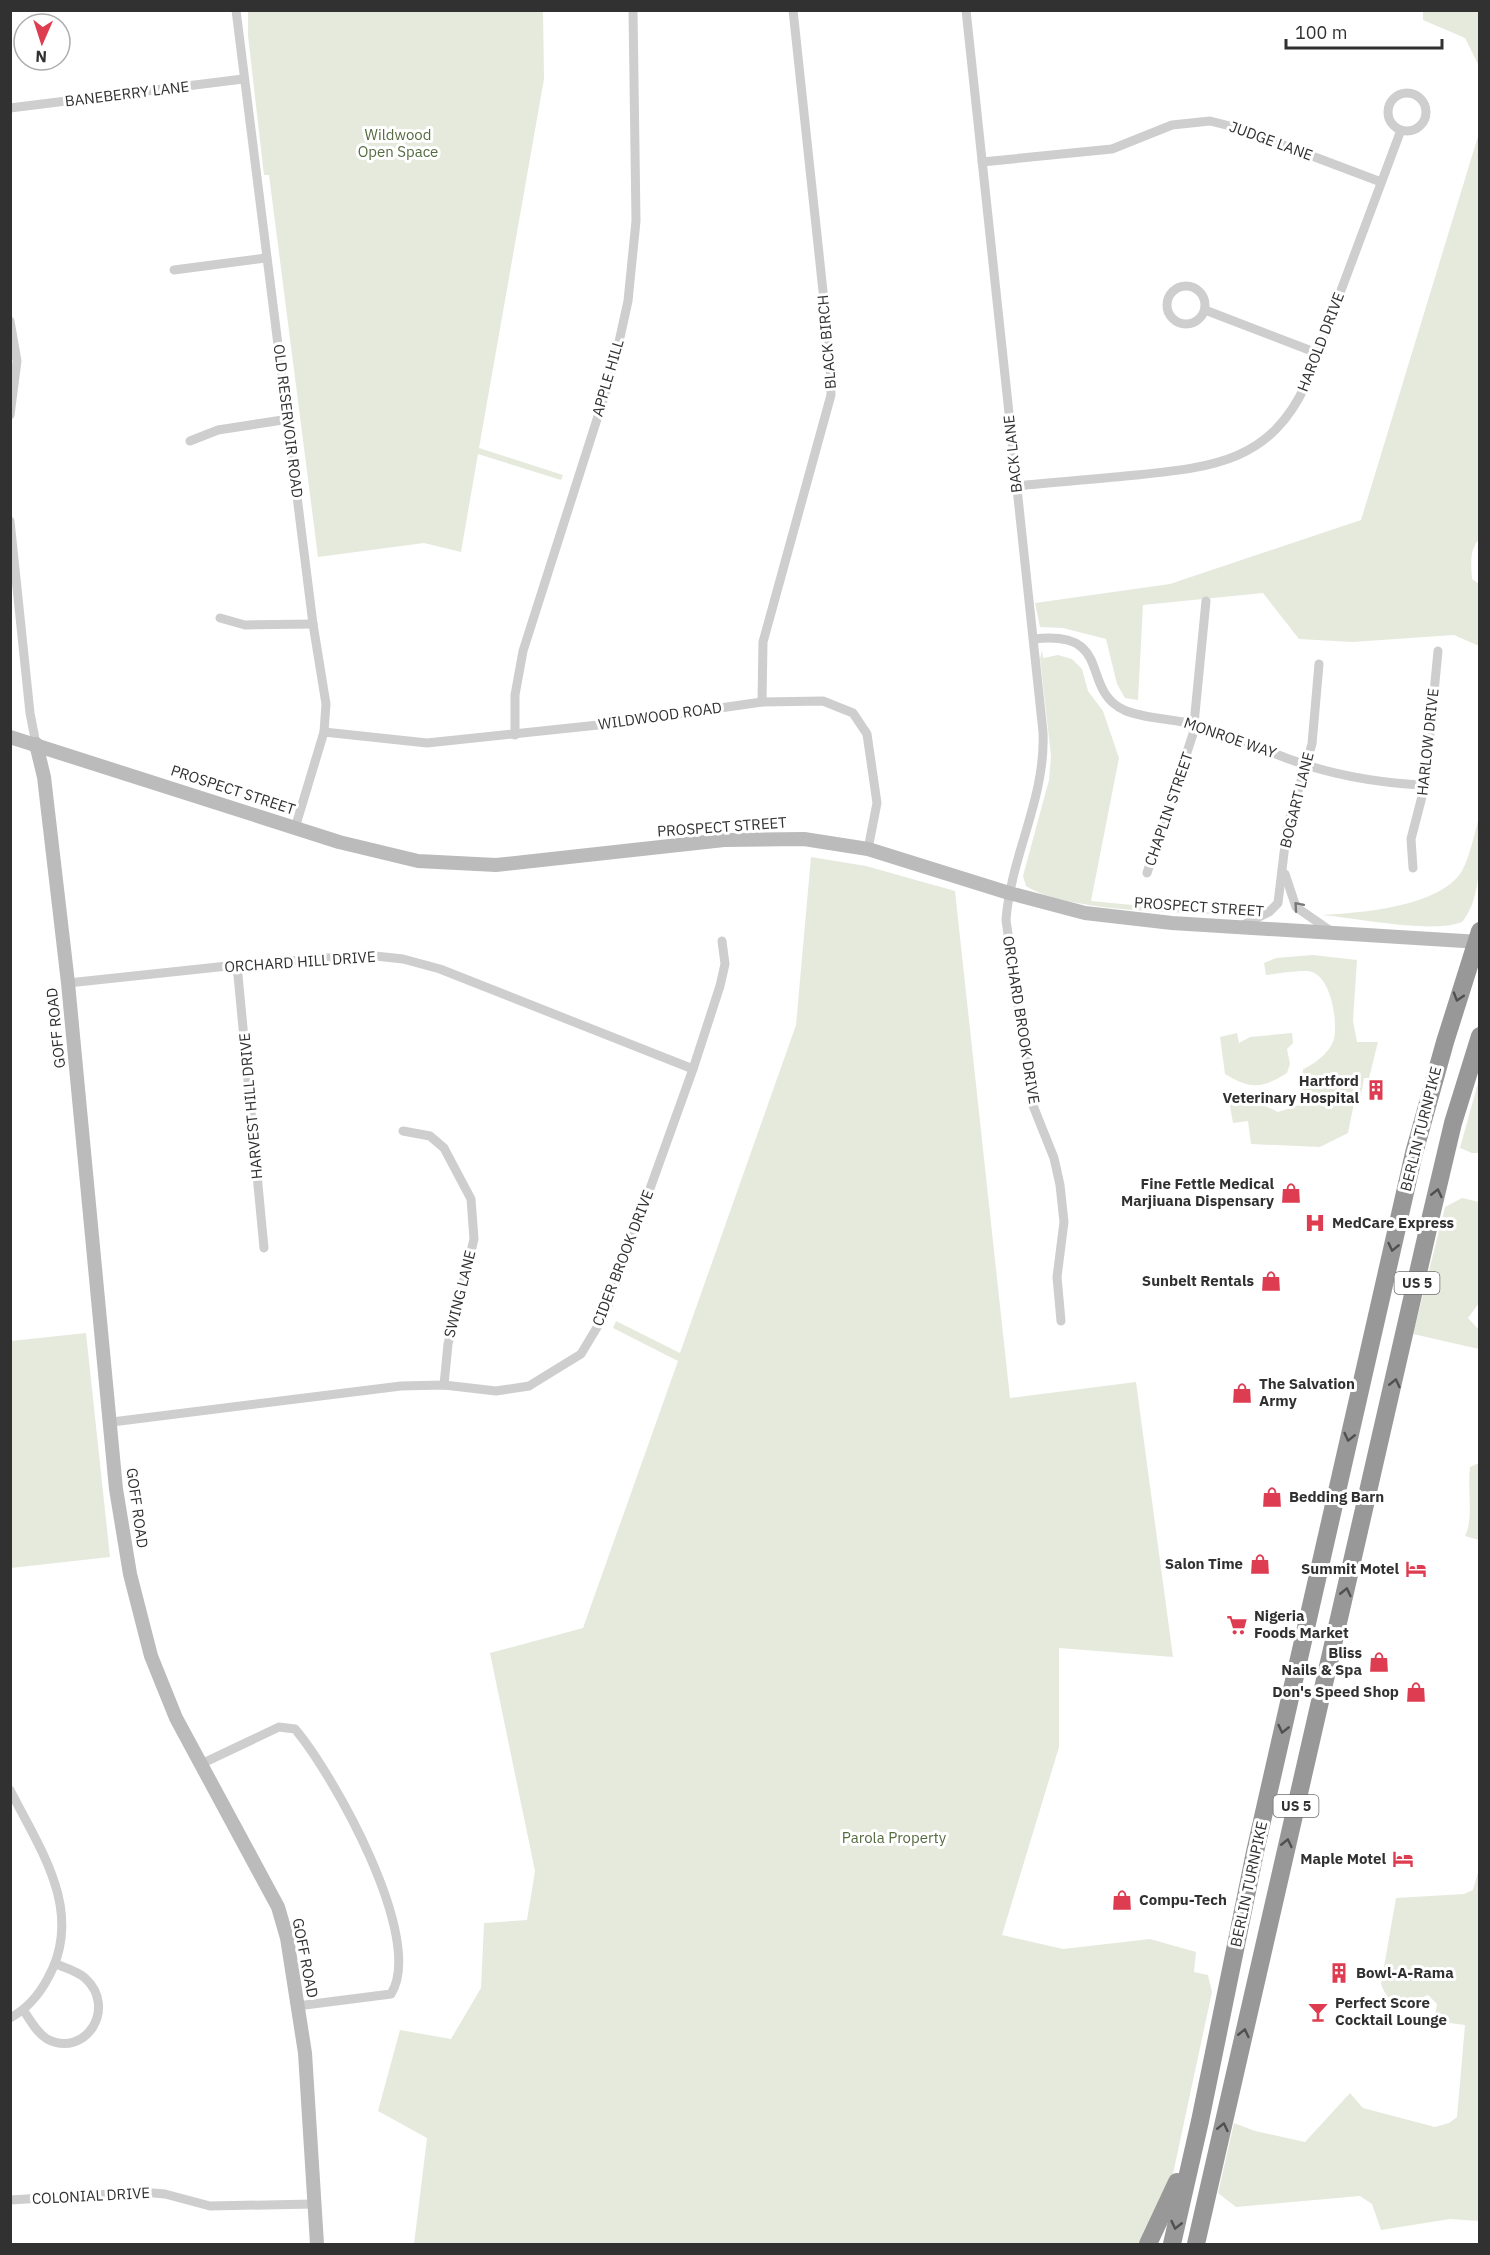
<svg xmlns="http://www.w3.org/2000/svg" width="1490" height="2255" viewBox="0 0 1490 2255" font-family="'IBM Plex Sans',sans-serif">
  <style>
    .green { fill: #e5eadd }
    .lines { fill: none; stroke-linecap: round; stroke-linejoin: round }
    .street { stroke: #cecece; stroke-width: 9 }
    .secondary { stroke: #bbb; stroke-width: 14 }
    .highway { stroke: #989898; stroke-width: 18 }
    .oneway { stroke: #787878 }
    .oneway2 { stroke: #505050 }
    .labels { text-anchor: middle; stroke-width: 6; stroke-linejoin: round; paint-order: stroke }
    .shield { fill: #fff; stroke: #6f6f6f; stroke-width: 1.5 }
    .shield-label { font-size: 14px; font-weight: bold; fill: #313131 }
    .street-label { font-size: 15px; fill: #313131; stroke: #fff }
    .park-label { font-size: 15px; fill: #566b40; stroke: #fff }
    .poi-label { font-size: 15px; font-weight: bold; fill: #313131; stroke: #fff; text-anchor: end }
  </style>
  <rect width="100%" height="100%" fill="#fff"/>
  <g class="green">
    <path d="M 248,11 L 543,11 L 544,79 L 479,448 L 563,475 L 561,480 L 478,454 L 461,552 L 424,543 L 318,557 L 269,175 L 264,175 L 248,36 Z"/>
    <path d="M 1423,11 L 1479,11 L 1479,66 L 1465,38 L 1423,20 Z"/>
    <path d="M 1479,133 L 1480,538 C 1469,550 1471,564 1472,579 L 1479,584 L 1479,646 L 1454,635 L 1352,642 L 1299,639 L 1263,593 L 1143,605 L 1138,700 L 1125,698 L 1117,684 L 1106,639 L 1063,628 L 1040,627 L 1035,603 L 1170,584 L 1361,520 Z"/>
    <path d="M 1042,650 L 1043,658 L 1058,655 L 1072,659 L 1082,669 L 1088,691 L 1103,711 L 1119,758 L 1091,901 L 1236,915 C 1183,912 1069,913 1026,886 L 1023,876 L 1049,780 L 1051,756 L 1040,659 Z"/>
    <path d="M 1479,818 C 1480,848 1483,898 1462,922 C 1434,934 1355,918 1322,915 C 1360,913 1440,907 1462,871 C 1470,856 1474,835 1479,818 Z"/>
    <path d="M 811,857 L 866,866 L 955,891 L 1010,1398 L 1136,1382 L 1173,1657 L 1059,1648 L 1059,1747 L 1002,1935 L 1063,1949 L 1150,1939 L 1196,1952 L 1194,1972 L 1208,1975 L 1212,1992 L 1173,2174 L 1140,2244 L 414,2244 L 427,2138 L 378,2111 L 400,2030 L 451,2039 L 481,1988 L 484,1923 L 527,1920 L 535,1871 L 490,1653 L 583,1628 L 678,1361 L 613,1328 L 616,1321 L 680,1353 L 796,1025 Z"/>
    <path d="M 1313,955 L 1357,960 L 1353,1021 L 1357,1042 L 1378,1042 L 1369,1078 L 1364,1078 L 1360,1100 L 1354,1103 L 1348,1133 L 1320,1147 L 1251,1144 L 1248,1121 L 1233,1123 L 1230,1106 L 1238,1093 L 1278,1112 L 1302,1104 L 1303,1069 C 1314,1065 1331,1051 1334,1039 C 1338,1021 1331,978 1312,972 C 1305,969 1276,974 1266,975 L 1264,963 L 1276,958 Z"/>
    <path d="M 1237,1033 L 1239,1043 L 1250,1037 L 1292,1033 L 1293,1043 L 1287,1049 L 1290,1064 L 1287,1073 C 1262,1089 1249,1089 1225,1074 L 1220,1037 Z"/>
    <path d="M 1479,1079 L 1479,1153 L 1472,1153 L 1460,1148 Z"/>
    <path d="M 1462,1198 L 1479,1202 L 1479,1303 L 1468,1318 L 1479,1330 L 1479,1349 L 1413,1334 L 1445,1207 Z"/>
    <path d="M 86,1333 L 110,1557 L 11,1568 L 11,1341 Z"/>
    <path d="M 1479,1463 L 1479,1540 L 1465,1536 C 1474,1518 1467,1490 1470,1467 Z"/>
    <path d="M 1479,1869 L 1479,2221 L 1450,2219 L 1381,2230 L 1372,2204 L 1360,2196 L 1236,2207 L 1218,2193 L 1234,2123 L 1255,2131 L 1305,2142 L 1350,2093 L 1363,2108 L 1435,2127 L 1449,2123 L 1457,2117 L 1465,2025 L 1434,2021 L 1437,2004 L 1428,1995 L 1404,2005 C 1390,2001 1386,1997 1381,1984 L 1396,1898 L 1464,1894 L 1473,1890 Z"/>
  </g>
  <g class="lines">
    <g class="street">
      <path d="M 236,10 L 313,624 L 326,704 L 324,732 L 295,828"/>
      <path d="M 966,10 L 1043,732 C 1046,798 1011,855 1006,920 L 1032,1103 L 1054,1158 L 1060,1185 L 1064,1222 L 1057,1277 L 1061,1321"/>
      <circle cx="1407" cy="112" r="19"/>
      <path d="M 10,108 L 243,79"/>
      <path d="M 982,162 L 1112,149 L 1172,125 L 1210,121 L 1238,128 L 1381,182"/>
      <path d="M 174,270 L 266,258"/>
      <circle cx="1186" cy="305" r="19"/>
      <path d="M 1205,310 L 1317,353"/>
      <path d="M 10,321 L 17,361 L 10,415"/>
      <path d="M 190,441 L 218,430 L 289,419"/>
      <path d="M 1017,486 C 1056,482 1096,479 1136,475 C 1213,467 1270,462 1306,384 L 1401,130"/>
      <path d="M 10,521 L 30,713 L 36,744"/>
      <path d="M 220,618 L 245,625 L 313,624"/>
      <path d="M 1034,639 C 1115,630 1079,689 1124,710 C 1147,720 1176,718 1200,726 C 1230,734 1257,747 1286,758 C 1331,775 1377,783 1425,785"/>
      <path d="M 762,702 L 763,642 L 831,395 L 830,357 L 793,10"/>
      <path d="M 324,732 L 427,743 L 608,724 L 762,702 L 823,701 L 853,713 L 867,734 L 877,803 L 868,849"/>
      <path d="M 515,735 L 515,695 L 523,651 L 613,369 L 628,301 L 636,221 L 633,10"/>
      <path d="M 1413,868 L 1411,839 L 1425,785 L 1438,651"/>
      <path d="M 1147,873 L 1193,734 L 1206,601"/>
      <path d="M 1285,874 L 1296,907 L 1332,932"/>
      <path d="M 1241,926 L 1269,912 L 1278,903 L 1287,828 L 1312,744 L 1319,664"/>
      <path d="M 237,965 L 264,1248"/>
      <path d="M 68,983 L 237,965 L 366,955 L 403,959 L 440,969 L 693,1069"/>
      <path d="M 403,1131 L 430,1136 L 444,1148 L 471,1199 L 474,1239 L 448,1344 L 444,1385"/>
      <path d="M 112,1422 L 401,1386 L 444,1385 L 496,1391 L 529,1386 L 581,1354 L 605,1314 L 693,1069 L 720,986 L 725,964 L 722,941"/>
      <path d="M 201,1764 L 279,1727 L 295,1729 C 333,1774 426,1939 391,1994 L 297,2006"/>
      <path d="M 10,1790 C 40,1849 85,1912 48,1978 C 39,1995 27,2009 10,2018"/>
      <path d="M 24,2011 C 30,2020 37,2033 47,2039 C 85,2059 118,2008 85,1978 C 77,1971 66,1968 56,1964"/>
      <path d="M 10,2200 L 142,2192 L 165,2194 L 210,2206 L 314,2204"/>
    </g>
    <g class="secondary">
      <path d="M 10,737 L 339,842 L 418,861 L 496,865 L 724,840 L 804,839 L 868,849 L 1009,893 L 1085,913 L 1172,923 L 1480,942"/>
      <path d="M 36,744 L 44,777 L 68,983 L 116,1489 L 130,1574 L 151,1656 L 176,1718 L 278,1907 L 287,1938 L 305,2053 L 317,2244"/>
    </g>
    <g class="highway">
      <path d="M 1148,2244 L 1177,2182"/>
      <path d="M 1172,2244 L 1200,2121 L 1255,1852 L 1414,1153 L 1445,1042 L 1480,931"/>
      <path d="M 1196,2244 L 1431,1216 L 1453,1123 L 1480,1036"/>
    </g>
  </g>
  <defs><path id="oneway-chevron" d="M-2-3.5L2.5 0L-2 3.5" fill="none" stroke-width="1.6" stroke-linecap="round" stroke-linejoin="round" transform="scale(1.5)"/></defs>
  <use class="oneway" href="#oneway-chevron" transform="translate(1298 906) rotate(-131)"/>
  <g class="oneway2">
    <use href="#oneway-chevron" transform="translate(1458 997) rotate(107)"/>
    <use href="#oneway-chevron" transform="translate(1437 1193) rotate(-77)"/>
    <use href="#oneway-chevron" transform="translate(1393 1247) rotate(103)"/>
    <use href="#oneway-chevron" transform="translate(1395 1383) rotate(-77)"/>
    <use href="#oneway-chevron" transform="translate(1349 1437) rotate(103)"/>
    <use href="#oneway-chevron" transform="translate(1346 1592) rotate(-77)"/>
    <use href="#oneway-chevron" transform="translate(1283 1729) rotate(103)"/>
    <use href="#oneway-chevron" transform="translate(1287 1843) rotate(-77)"/>
    <use href="#oneway-chevron" transform="translate(1244 2033) rotate(-77)"/>
    <use href="#oneway-chevron" transform="translate(1223 2127) rotate(-77)"/>
    <use href="#oneway-chevron" transform="translate(1176 2225) rotate(103)"/>
  </g>
  <defs>
    <g id="building-bare" transform="scale(1.62)"><path d="M-4-6H4V6H1V3H-1V6H-4ZM-2.5-4.3h1.7v1.8h-1.7ZM.8-4.3h1.7v1.8H.8ZM-2.5-1h1.7V.8h-1.7ZM.8-1h1.7V.8H.8Z" fill="#de3d51" stroke="#fff" stroke-width="2.5" paint-order="stroke"/></g>
    <g id="shop-bare" transform="scale(1.62)"><path d="M-5-2.5h2.3a2.7 3.5 0 0 1 5.4 0H5L5.5 6h-11ZM-1.5-2.5h3a1.5 2.3 0 0 0-3 0Z" fill="#de3d51" stroke="#fff" stroke-width="2.5" paint-order="stroke"/></g>
    <g id="hospital-bare" transform="scale(1.62)"><path d="M-5-5h3v3.5h4V-5h3V5h-3V1.5h-4V5h-3Z" fill="#de3d51" stroke="#fff" stroke-width="2.5" paint-order="stroke"/></g>
    <g id="hotel-bare" transform="scale(1.62)"><path d="M-6-4.5h1.5V1H6V5H4.5V3h-9V5H-6ZM-4 0a1.8 1.8 0 1 1 3.6 0ZM.5 0V-2.5h3Q6-2.5 6 0Z" fill="#de3d51" stroke="#fff" stroke-width="2.5" paint-order="stroke"/></g>
    <g id="supermarket-bare" transform="scale(1.62)"><path d="M-6-5.5h2.5l.6 2H6L4.5 2H-2.5L-4.4-4H-6ZM-1.5 3.2a1.3 1.3 0 1 0 .1 0ZM3 3.2a1.3 1.3 0 1 0 .1 0Z" fill="#de3d51" stroke="#fff" stroke-width="2.5" paint-order="stroke"/></g>
    <g id="bar-bare" transform="scale(1.62)"><path d="M-6-5H6L.8 .8V4.5H3.5V6h-7V4.5H-.8V.8Z" fill="#de3d51" stroke="#fff" stroke-width="2.5" paint-order="stroke"/></g>
  </defs>
  <g fill-rule="evenodd">
    <use href="#building-bare" x="1376" y="1090"/>
    <use href="#shop-bare" x="1291" y="1193"/>
    <use href="#hospital-bare" x="1315" y="1223"/>
    <use href="#shop-bare" x="1271" y="1281"/>
    <use href="#shop-bare" x="1242" y="1393"/>
    <use href="#shop-bare" x="1272" y="1497"/>
    <use href="#shop-bare" x="1260" y="1564"/>
    <use href="#hotel-bare" x="1416" y="1569"/>
    <use href="#supermarket-bare" x="1237" y="1625"/>
    <use href="#shop-bare" x="1379" y="1662"/>
    <use href="#shop-bare" x="1416" y="1692"/>
    <use href="#hotel-bare" x="1403" y="1859"/>
    <use href="#shop-bare" x="1122" y="1900"/>
    <use href="#building-bare" x="1339" y="1973"/>
    <use href="#bar-bare" x="1318" y="2012"/>
  </g>
  <g class="labels">
    <g class="shield">
      <rect x="1394.5" y="1272" width="45" height="22" rx="4.5"/>
      <rect x="1273.5" y="1795" width="45" height="22" rx="4.5"/>
    </g>
    <g class="shield-label">
      <text x="1417" y="1288">US 5</text>
      <text x="1296" y="1811">US 5</text>
    </g>
    <g class="street-label">
      <text transform="translate(127 94) rotate(-7)" y="5">BANEBERRY LANE</text>
      <text transform="translate(1271 141) rotate(20)" y="5">JUDGE LANE</text>
      <text transform="translate(827 342) rotate(-95)" y="5">BLACK BIRCH</text>
      <text transform="translate(1321 342) rotate(-69)" y="5">HAROLD DRIVE</text>
      <text transform="translate(608 378) rotate(-74)" y="5">APPLE HILL</text>
      <text transform="translate(288 421) rotate(83)" y="5">OLD RESERVOIR ROAD</text>
      <text transform="translate(1013 454) rotate(-96)" y="5">BACK LANE</text>
      <text transform="translate(660 716) rotate(-8)" y="5">WILDWOOD ROAD</text>
      <text transform="translate(1230 738) rotate(19)" y="5">MONROE WAY</text>
      <text transform="translate(1428 742) rotate(-84)" y="5">HARLOW DRIVE</text>
      <text transform="translate(233 790) rotate(18)" y="5">PROSPECT STREET</text>
      <text transform="translate(1297 800) rotate(-76)" y="5">BOGART LANE</text>
      <text transform="translate(1169 809) rotate(-71)" y="5">CHAPLIN STREET</text>
      <text transform="translate(722 827) rotate(-4)" y="5">PROSPECT STREET</text>
      <text transform="translate(1199 907) rotate(4)" y="5">PROSPECT STREET</text>
      <text transform="translate(300 962) rotate(-4)" y="5">ORCHARD HILL DRIVE</text>
      <text transform="translate(1021 1020) rotate(81)" y="5">ORCHARD BROOK DRIVE</text>
      <text transform="translate(56 1028) rotate(-96)" y="5">GOFF ROAD</text>
      <text transform="translate(251 1106) rotate(-95)" y="5">HARVEST HILL DRIVE</text>
      <text transform="translate(1421 1129) rotate(-76)" y="5">BERLIN TURNPIKE</text>
      <text transform="translate(623 1258) rotate(-69)" y="5">CIDER BROOK DRIVE</text>
      <text transform="translate(460 1294) rotate(-76)" y="5">SWING LANE</text>
      <text transform="translate(137 1508) rotate(82)" y="5">GOFF ROAD</text>
      <text transform="translate(1249 1884) rotate(-78)" y="5">BERLIN TURNPIKE</text>
      <text transform="translate(305 1958) rotate(79)" y="5">GOFF ROAD</text>
      <text transform="translate(91 2196) rotate(-3)" y="5">COLONIAL DRIVE</text>
    </g>
    <g class="park-label">
      <text x="398" y="140">Wildwood<tspan x="398" dy="17">Open Space</tspan></text>
      <text x="894" y="1843">Parola Property</text>
    </g>
    <g class="poi-label">
      <text x="1359" y="1086">Hartford<tspan x="1359" dy="17">Veterinary Hospital</tspan></text>
      <text x="1274" y="1189">Fine Fettle Medical<tspan x="1274" dy="17">Marjiuana Dispensary</tspan></text>
      <text x="1332" y="1228" text-anchor="start">MedCare Express</text>
      <text x="1254" y="1286">Sunbelt Rentals</text>
      <text x="1259" y="1389" text-anchor="start">The Salvation<tspan x="1259" dy="17">Army</tspan></text>
      <text x="1289" y="1502" text-anchor="start">Bedding Barn</text>
      <text x="1243" y="1569">Salon Time</text>
      <text x="1399" y="1574">Summit Motel</text>
      <text x="1254" y="1621" text-anchor="start">Nigeria<tspan x="1254" dy="17">Foods Market</tspan></text>
      <text x="1362" y="1658">Bliss<tspan x="1362" dy="17">Nails &amp; Spa</tspan></text>
      <text x="1399" y="1697">Don's Speed Shop</text>
      <text x="1386" y="1864">Maple Motel</text>
      <text x="1139" y="1905" text-anchor="start">Compu-Tech</text>
      <text x="1356" y="1978" text-anchor="start">Bowl-A-Rama</text>
      <text x="1335" y="2008" text-anchor="start">Perfect Score<tspan x="1335" dy="17">Cocktail Lounge</tspan></text>
    </g>
  </g>
  <rect width="1490" height="2255" fill="none" stroke="#313131" stroke-width="24"/>
  <g transform="translate(42 42) rotate(183)"><circle r="28" fill="#ffffff" stroke="#adadad" stroke-width="1.5"/>
  <path d="M0-4.5L10 22L0 15L-10 22Z" fill="#de3d51"/>
  <text y="-9" font-size="16" font-weight="bold" text-anchor="middle" fill="#313131">N</text>
  </g>
  <path d="M1286 39v9h156v-9" fill="none" stroke="#313131" stroke-width="3"/>
  <text x="1295" y="39" font-size="18" fill="#313131" stroke="#ffffff" stroke-width="4.5" paint-order="stroke">100 m</text>
</svg>
